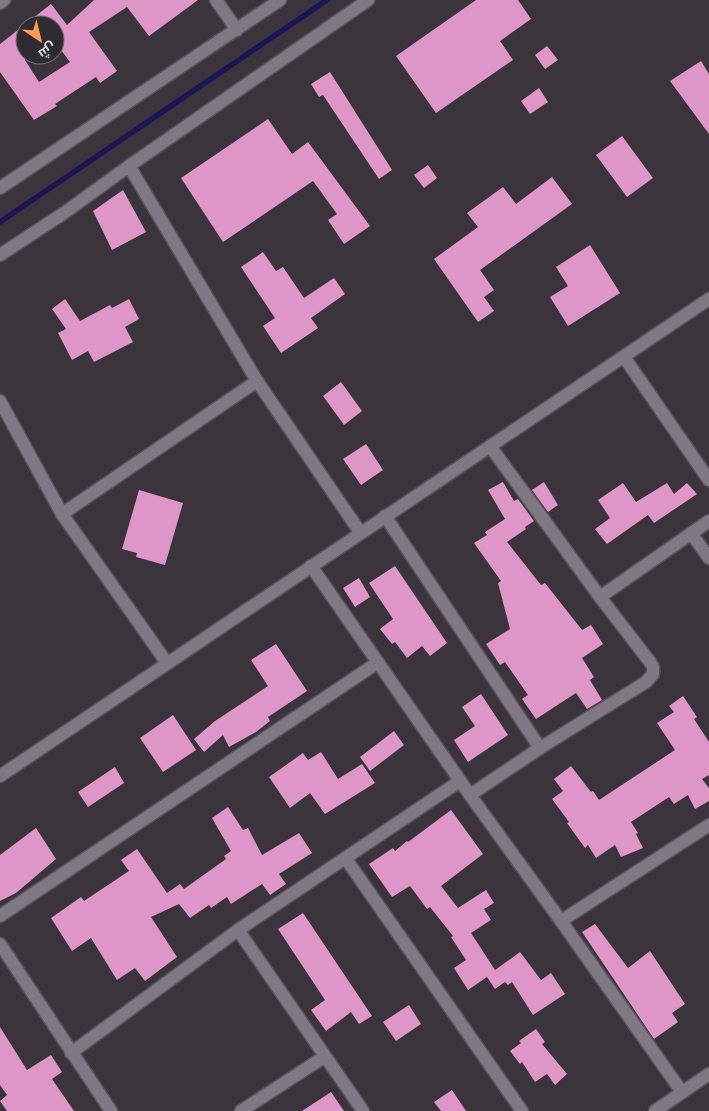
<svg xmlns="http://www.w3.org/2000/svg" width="709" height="1111" viewBox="0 0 709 1111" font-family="'Source Sans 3',Cairo,sans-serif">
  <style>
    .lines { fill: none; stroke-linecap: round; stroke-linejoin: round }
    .stream { stroke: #1b1655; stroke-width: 5.5 }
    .building { fill: #de95c7; fill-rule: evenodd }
    .minor-casing { stroke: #59525a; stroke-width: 15 }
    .minor { stroke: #807882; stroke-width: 12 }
  </style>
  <rect width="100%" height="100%" fill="#3b343c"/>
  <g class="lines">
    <path class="stream" d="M 0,222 L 327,0"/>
  </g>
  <g class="building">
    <path d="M 94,0 L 198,0 L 149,36 L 127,7 L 89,32 L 117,71 L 100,83 L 96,77 L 55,104 L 57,106 L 34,120 L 0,72 L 0,44 L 51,4 L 67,25 ZM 25,25 L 55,25 L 55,42 L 70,62 L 39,82 L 25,60 Z"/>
    <path d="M 476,0 L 518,0 L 531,19 L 500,41 L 513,60 L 436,113 L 396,56 Z"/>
    <path d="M 547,46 L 558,60 L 545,69 L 535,55 Z"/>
    <path d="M 701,61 L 709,74 L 709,134 L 670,81 Z"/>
    <path d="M 330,72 L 392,170 L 379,179 L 323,95 L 319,97 L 311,84 Z"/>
    <path d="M 539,88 L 548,102 L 530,114 L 521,101 Z"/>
    <path d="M 268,119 L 292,154 L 308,142 L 370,226 L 344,244 L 328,220 L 337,214 L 313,181 L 223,242 L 181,178 Z"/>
    <path d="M 622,136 L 653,178 L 627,197 L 596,155 Z"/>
    <path d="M 428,165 L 437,178 L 424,188 L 414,175 Z"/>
    <path d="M 552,177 L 572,204 L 480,270 L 494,290 L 484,297 L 494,311 L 478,322 L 434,259 L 478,227 L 467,213 L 503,187 L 516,204 Z"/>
    <path d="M 123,190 L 146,232 L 112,250 L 93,211 Z"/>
    <path d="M 590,245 L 620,293 L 568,326 L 550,297 L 568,286 L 556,267 Z"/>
    <path d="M 263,252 L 276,271 L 283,267 L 304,298 L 334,278 L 345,294 L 311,318 L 318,328 L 281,353 L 263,326 L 275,318 L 241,267 Z"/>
    <path d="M 65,299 L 80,321 L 110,305 L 112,308 L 129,299 L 139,319 L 125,327 L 133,342 L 94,362 L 88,351 L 72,360 L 58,333 L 66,329 L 52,309 Z"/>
    <path d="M 341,382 L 362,411 L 344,425 L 323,396 Z"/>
    <path d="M 366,444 L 383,470 L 361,485 L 343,459 Z"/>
    <path d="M 503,482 L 514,501 L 518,499 L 534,521 L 525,527 L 526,529 L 507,542 L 541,585 L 545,583 L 582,630 L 591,625 L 603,644 L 582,658 L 594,677 L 590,680 L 602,700 L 587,709 L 576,693 L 536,719 L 522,699 L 528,695 L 505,662 L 500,665 L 486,644 L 510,629 L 498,583 L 501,581 L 474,543 L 487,535 L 485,532 L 505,519 L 488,490 Z"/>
    <path d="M 544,482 L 558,505 L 548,512 L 532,490 Z"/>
    <path d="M 623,483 L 636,502 L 667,483 L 674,494 L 687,483 L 697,494 L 654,523 L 648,515 L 607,544 L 595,529 L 610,518 L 598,500 Z"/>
    <path d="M 139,490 L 183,503 L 165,565 L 136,557 L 137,553 L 122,549 Z"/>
    <path d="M 395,566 L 447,643 L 430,656 L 422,646 L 407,658 L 395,642 L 392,644 L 380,629 L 393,619 L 369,583 Z"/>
    <path d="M 359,578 L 370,597 L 355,607 L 343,588 Z"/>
    <path d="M 276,644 L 307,691 L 268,717 L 270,721 L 256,732 L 229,747 L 223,735 L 204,752 L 194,739 L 215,721 L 268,686 L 251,660 Z"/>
    <path d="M 481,694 L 508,735 L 468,762 L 454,740 L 475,726 L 462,707 Z"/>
    <path d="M 683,696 L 697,717 L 694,719 L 709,742 L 709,775 L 702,779 L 709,788 L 709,801 L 695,809 L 688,795 L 674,804 L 669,797 L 631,822 L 638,833 L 636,834 L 643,848 L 621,857 L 615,845 L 596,858 L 588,845 L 585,848 L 567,823 L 569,822 L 552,799 L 563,791 L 554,779 L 571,766 L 591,792 L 593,791 L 599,800 L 675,750 L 657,723 L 674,712 L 669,706 Z"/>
    <path d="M 173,715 L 196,750 L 163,772 L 140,738 Z"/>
    <path d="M 394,731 L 404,745 L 370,771 L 360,757 Z"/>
    <path d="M 321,752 L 338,779 L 362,764 L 375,783 L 325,814 L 310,793 L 290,808 L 269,777 L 303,753 L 308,760 Z"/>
    <path d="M 115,767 L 124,783 L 88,807 L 78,792 Z"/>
    <path d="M 228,807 L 243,830 L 248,828 L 262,855 L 299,833 L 312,853 L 279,874 L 286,884 L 270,895 L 262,884 L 231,904 L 227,897 L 211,908 L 209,905 L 190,918 L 179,904 L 151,917 L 177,957 L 145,981 L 135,968 L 117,980 L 91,938 L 72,951 L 51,918 L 81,897 L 84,901 L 129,871 L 121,860 L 137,849 L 167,893 L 180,884 L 184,889 L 226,859 L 224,856 L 231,851 L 212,818 Z"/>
    <path d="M 451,810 L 483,854 L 441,886 L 458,908 L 486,890 L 494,903 L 484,909 L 491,920 L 471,933 L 495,970 L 520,952 L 541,980 L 551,973 L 565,994 L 533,1015 L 512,982 L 508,985 L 505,982 L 495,989 L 487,977 L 468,990 L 454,968 L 466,960 L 451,937 L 453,936 L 430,907 L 427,909 L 410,886 L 392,897 L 369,864 L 393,848 L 395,851 L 407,841 L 408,842 Z"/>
    <path d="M 36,828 L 56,859 L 16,893 L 0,901 L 0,855 Z"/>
    <path d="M 303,913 L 372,1016 L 359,1024 L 351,1012 L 326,1031 L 311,1010 L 325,1000 L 278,929 Z"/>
    <path d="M 595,924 L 628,968 L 650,951 L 685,1004 L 672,1013 L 678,1022 L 654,1039 L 582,932 Z"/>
    <path d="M 409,1005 L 421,1024 L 396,1041 L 383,1022 Z"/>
    <path d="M 0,1027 L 27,1070 L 51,1055 L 62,1072 L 52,1079 L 74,1111 L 7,1111 L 0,1101 L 7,1095 L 0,1085 Z"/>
    <path d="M 536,1029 L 545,1042 L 542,1044 L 567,1074 L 555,1085 L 547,1074 L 535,1082 L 522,1062 L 520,1064 L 510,1051 L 521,1043 L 519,1041 Z"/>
    <path d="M 452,1090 L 466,1111 L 441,1111 L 434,1102 Z"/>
    <path d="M 331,1092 L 344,1111 L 302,1111 Z"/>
  </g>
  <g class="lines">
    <g class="minor-casing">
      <g id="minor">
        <path d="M 216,0 L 237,30"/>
        <path d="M 0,3 L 4,0"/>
        <path d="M 129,166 L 257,381 L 360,532"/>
        <path d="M 0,188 L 280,0"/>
        <path d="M 0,255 L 64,213 L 129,166 L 368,0"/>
        <path d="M 624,357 L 709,480"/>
        <path d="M 0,401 L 62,514 L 167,663"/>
        <path d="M 62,514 L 257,381"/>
        <path d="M 385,516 L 540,748"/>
        <path d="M 691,533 L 709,558"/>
        <path d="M 311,566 L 470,795 L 561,921 L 682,1092"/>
        <path d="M 600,597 L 709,521"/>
        <path d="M 0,776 L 709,299"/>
        <path d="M 470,795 L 540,748 L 646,682 L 653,674 L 653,667 L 650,662 L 600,597 L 490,446"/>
        <path d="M 346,859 L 522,1111"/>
        <path d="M 0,916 L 377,663"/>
        <path d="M 561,921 L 709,825"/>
        <path d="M 238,930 L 363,1111"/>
        <path d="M 0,944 L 111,1111"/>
        <path d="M 71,1053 L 238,930 L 460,781"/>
        <path d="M 241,1111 L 324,1057"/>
        <path d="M 655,1111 L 709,1074"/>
      </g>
    </g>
    <use href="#minor" class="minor"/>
  </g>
  <g transform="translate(40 40) rotate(145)"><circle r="24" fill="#302a32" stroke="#736e75"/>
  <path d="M0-4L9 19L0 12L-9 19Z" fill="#fb9e50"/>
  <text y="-8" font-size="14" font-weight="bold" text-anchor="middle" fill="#d8d4d9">ش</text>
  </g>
</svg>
